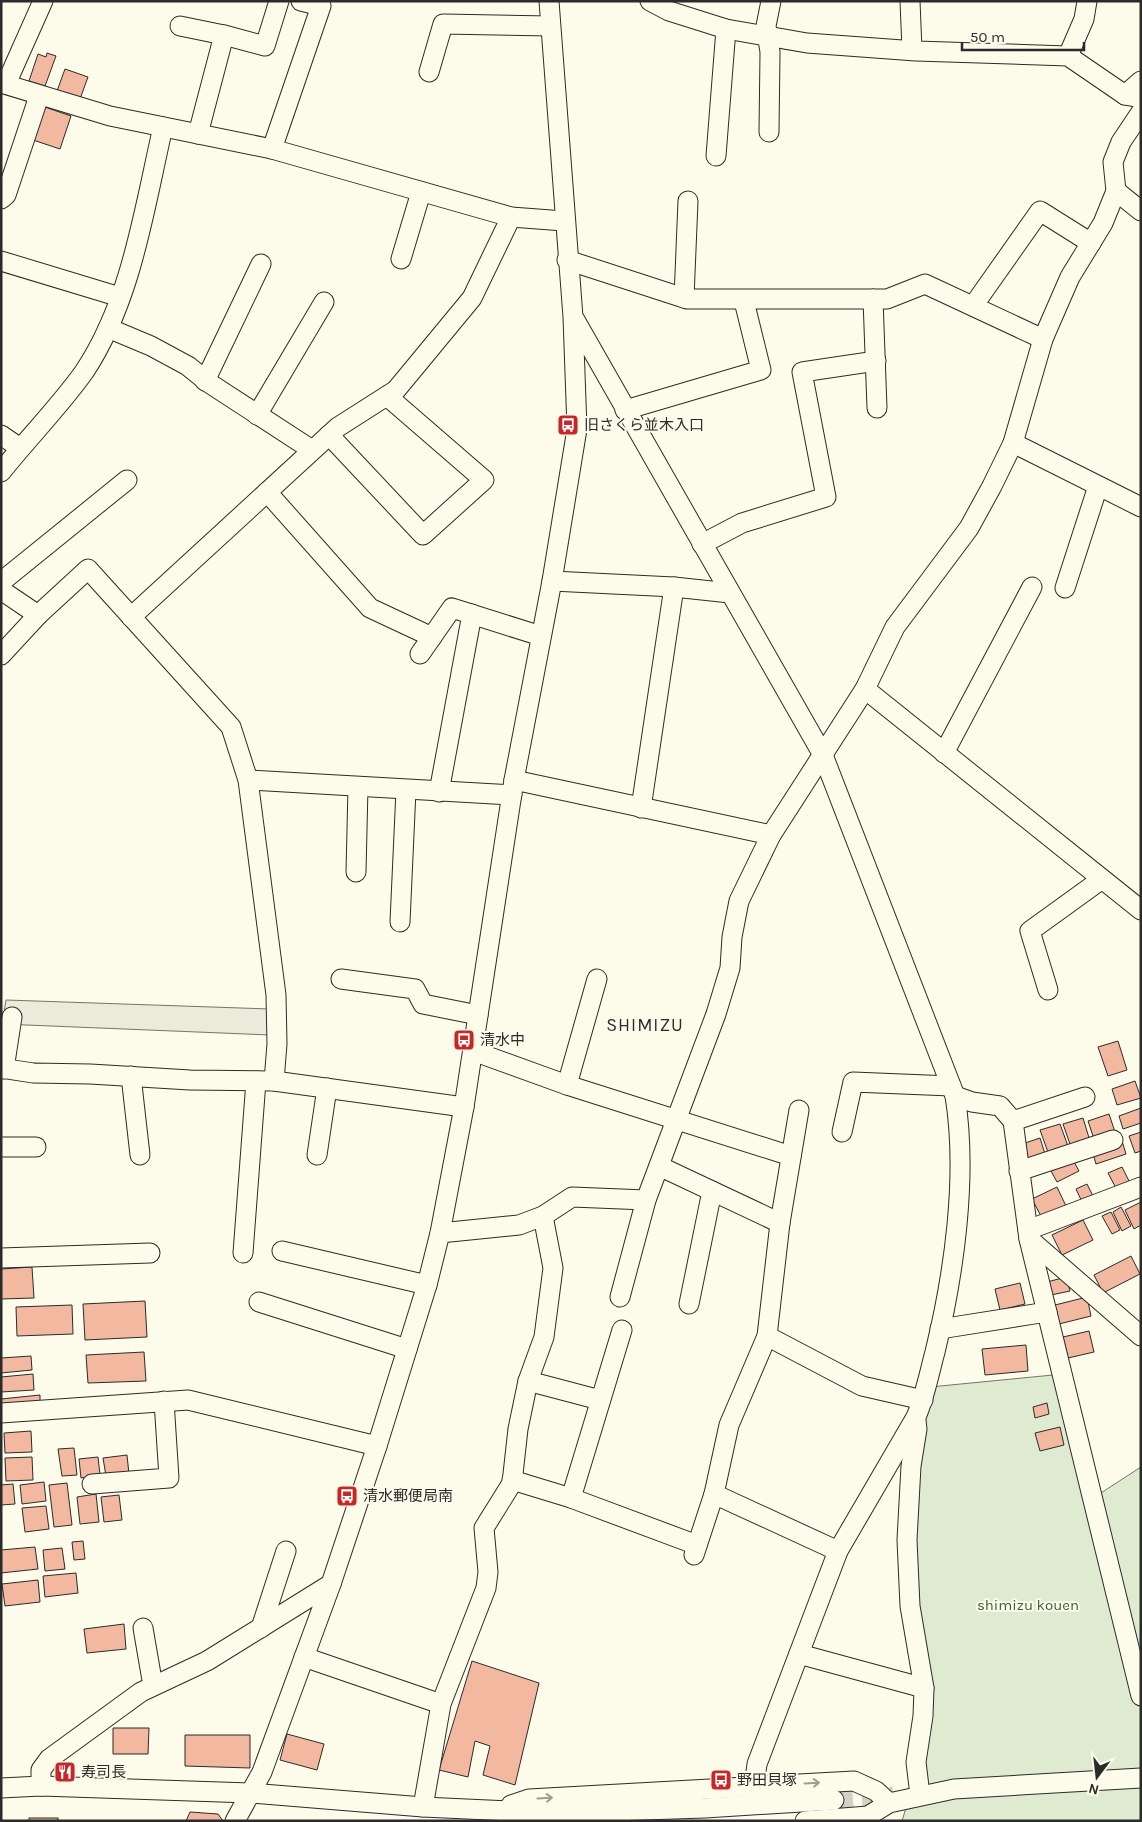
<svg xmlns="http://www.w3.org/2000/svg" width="1142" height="1822" viewBox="0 0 1142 1822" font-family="Karla,'Noto Sans JP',sans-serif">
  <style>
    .green { fill: #deebd1; stroke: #74746e }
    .parking { fill: #eceadb; stroke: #74746e }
    .building { fill: #f2b8a0; stroke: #2b2b2b }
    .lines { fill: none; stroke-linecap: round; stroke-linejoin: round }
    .minor-tunnel { stroke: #d3d1c4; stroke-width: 19; stroke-dasharray: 19 9; stroke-linecap: butt }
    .minor-casing { stroke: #2b2b2b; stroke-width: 21 }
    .minor { stroke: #fdfbea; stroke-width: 19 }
    .oneway { stroke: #9e9d94 }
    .labels { text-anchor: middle; stroke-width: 4; stroke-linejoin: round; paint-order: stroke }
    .poi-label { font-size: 15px; fill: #2b2b2b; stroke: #fdfbea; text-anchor: start }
    .park-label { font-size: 15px; fill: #34623c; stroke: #fdfbea }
    .quarter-label { font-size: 18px; letter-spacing: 1px; fill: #2b2b2b; stroke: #fdfbea }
  </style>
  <rect width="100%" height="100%" fill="#fdfbea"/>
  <path class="green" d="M 1053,1375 L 1087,1502 L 1141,1467 L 1141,1821 L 902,1821 L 926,1741 L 911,1568 L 913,1475 L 930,1387 Z"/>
  <path class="parking" d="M 6,1000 L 270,1009 L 270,1035 L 2,1024 Z"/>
  <g class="building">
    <path d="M 47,53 L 56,56 L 45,86 L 29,81 L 38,54 L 46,57 Z"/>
    <path d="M 65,69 L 88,77 L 80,99 L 57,91 Z"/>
    <path d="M 42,106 L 71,116 L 60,149 L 33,140 Z"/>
    <path d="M 1118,1041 L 1127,1070 L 1108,1076 L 1098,1047 Z"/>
    <path d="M 1135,1081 L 1141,1098 L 1117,1105 L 1112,1089 Z"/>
    <path d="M 1141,1108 L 1141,1123 L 1123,1129 L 1119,1116 Z"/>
    <path d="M 1109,1114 L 1116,1135 L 1095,1142 L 1088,1121 Z"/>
    <path d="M 1083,1118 L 1090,1141 L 1071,1147 L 1063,1124 Z"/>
    <path d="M 1060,1124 L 1069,1149 L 1049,1155 L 1040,1130 Z"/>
    <path d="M 1141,1132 L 1141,1151 L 1135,1153 L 1129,1136 Z"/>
    <path d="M 1040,1138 L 1046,1157 L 1025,1164 L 1019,1145 Z"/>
    <path d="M 1122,1141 L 1126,1154 L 1096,1164 L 1092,1150 Z"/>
    <path d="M 1073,1160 L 1079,1171 L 1057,1182 L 1051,1171 Z"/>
    <path d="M 1122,1167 L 1130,1183 L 1117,1190 L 1108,1173 Z"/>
    <path d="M 1087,1184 L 1094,1198 L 1083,1204 L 1076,1189 Z"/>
    <path d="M 1057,1187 L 1066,1206 L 1042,1218 L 1032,1199 Z"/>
    <path d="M 1141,1202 L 1141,1225 L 1134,1229 L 1125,1210 Z"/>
    <path d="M 1121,1207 L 1131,1226 L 1122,1231 L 1113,1212 Z"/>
    <path d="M 1111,1212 L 1120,1230 L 1112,1234 L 1102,1216 Z"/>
    <path d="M 1083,1220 L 1093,1240 L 1062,1255 L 1052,1235 Z"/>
    <path d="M 1131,1256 L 1140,1274 L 1103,1293 L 1094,1275 Z"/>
    <path d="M 32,1267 L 34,1298 L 1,1299 L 1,1269 Z"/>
    <path d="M 1066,1277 L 1070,1291 L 1051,1295 L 1047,1282 Z"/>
    <path d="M 1020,1283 L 1025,1304 L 1000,1310 L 995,1289 Z"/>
    <path d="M 1087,1297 L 1091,1316 L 1059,1324 L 1055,1305 Z"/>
    <path d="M 145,1301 L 147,1337 L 85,1340 L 83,1304 Z"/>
    <path d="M 72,1305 L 73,1334 L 17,1336 L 16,1307 Z"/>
    <path d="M 1089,1331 L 1094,1352 L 1068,1358 L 1063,1337 Z"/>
    <path d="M 1026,1345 L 1028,1371 L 985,1375 L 982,1349 Z"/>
    <path d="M 144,1352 L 146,1381 L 88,1383 L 86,1355 Z"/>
    <path d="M 31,1356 L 32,1370 L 1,1373 L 1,1358 Z"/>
    <path d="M 33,1374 L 34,1390 L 1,1392 L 1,1377 Z"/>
    <path d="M 40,1395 L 40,1403 L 1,1406 L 1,1399 Z"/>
    <path d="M 1047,1403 L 1049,1414 L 1035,1418 L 1033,1407 Z"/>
    <path d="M 1060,1427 L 1064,1445 L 1040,1451 L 1035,1433 Z"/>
    <path d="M 31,1431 L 32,1452 L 5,1453 L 4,1433 Z"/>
    <path d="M 74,1448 L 77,1475 L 62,1476 L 58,1449 Z"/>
    <path d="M 127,1455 L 129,1474 L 106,1476 L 103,1458 Z"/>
    <path d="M 32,1457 L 33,1480 L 6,1481 L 5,1458 Z"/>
    <path d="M 98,1457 L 100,1475 L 81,1478 L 79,1459 Z"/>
    <path d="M 44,1482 L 46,1501 L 22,1504 L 20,1485 Z"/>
    <path d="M 67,1483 L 72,1525 L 54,1527 L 49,1485 Z"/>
    <path d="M 13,1484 L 15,1504 L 1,1505 L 1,1485 Z"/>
    <path d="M 96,1494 L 99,1522 L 80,1524 L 77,1497 Z"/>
    <path d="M 119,1495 L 122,1520 L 104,1522 L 101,1497 Z"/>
    <path d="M 46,1506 L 49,1529 L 25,1532 L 22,1508 Z"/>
    <path d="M 83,1541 L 85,1559 L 74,1560 L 72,1542 Z"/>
    <path d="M 35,1547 L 38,1569 L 1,1573 L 1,1550 Z"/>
    <path d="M 62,1548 L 65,1569 L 45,1571 L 43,1550 Z"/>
    <path d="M 76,1573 L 78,1593 L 45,1597 L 43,1576 Z"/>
    <path d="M 38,1580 L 40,1602 L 5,1606 L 2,1584 Z"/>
    <path d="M 124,1624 L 126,1649 L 87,1653 L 84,1629 Z"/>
    <path d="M 472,1661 L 539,1683 L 515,1785 L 483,1775 L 490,1746 L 475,1741 L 468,1777 L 439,1770 Z"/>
    <path d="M 113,1728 L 149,1728 L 148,1754 L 113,1754 Z"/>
    <path d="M 287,1734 L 324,1744 L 317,1770 L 280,1760 Z"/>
    <path d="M 185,1735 L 250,1735 L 250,1768 L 185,1766 Z"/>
    <path d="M 190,1812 L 218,1814 L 223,1821 L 186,1821 Z"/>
    <rect x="29" y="1818" width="29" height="3"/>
  </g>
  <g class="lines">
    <path class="minor-tunnel" d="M 834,1800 L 893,1796"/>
    <g class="minor-casing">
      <g id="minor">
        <path d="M 650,1 L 669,11 L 726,29 L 807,43 L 916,51 L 1068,56 L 1125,95 L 1141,98"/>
        <path d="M 910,1 L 912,50"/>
        <path d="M 180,26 L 224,35 L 198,134"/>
        <path d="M 224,35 L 265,46 L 279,1"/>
        <path d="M 1068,56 L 1084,19 L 1087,1"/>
        <path d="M 429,72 L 443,24 L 550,26"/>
        <path d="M 1,83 L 110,116 L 272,149 L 511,217 L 564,221"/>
        <path d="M 6,84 L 43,1"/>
        <path d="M 1125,95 L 1141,81"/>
        <path d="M 769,132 L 770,52 L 766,26 L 771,1"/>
        <path d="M 272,149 L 321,6 L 301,1"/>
        <path d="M 716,156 L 726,29"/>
        <path d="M 1116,191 L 1141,211"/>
        <path d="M 1,199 L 6,195 L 39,96"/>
        <path d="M 401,259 L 421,192"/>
        <path d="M 567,260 L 687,299 L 887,299 L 925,284 L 1043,339"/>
        <path d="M 1,261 L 120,297"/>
        <path d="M 684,298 L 688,201"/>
        <path d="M 873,299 L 877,408"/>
        <path d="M 973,306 L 1040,211 L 1091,243"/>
        <path d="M 575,320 L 823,755 L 955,1096 C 968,1176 954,1274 935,1352 C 929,1374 925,1396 916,1417 L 838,1551 L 757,1764 L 754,1787"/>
        <path d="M 108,328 L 151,346 L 188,366 L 209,383 L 312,450"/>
        <path d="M 205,381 L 261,264"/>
        <path d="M 625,410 L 761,370 L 744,301"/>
        <path d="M 257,415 L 324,302"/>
        <path d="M 1,435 L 20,448"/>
        <path d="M 329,435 L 423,535 L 484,480 L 387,396"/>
        <path d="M 1013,443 L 1141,507"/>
        <path d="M 1,472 C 28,438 59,407 84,372 C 132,300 144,209 163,127"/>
        <path d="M 267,492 L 370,608 L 432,637"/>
        <path d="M 702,544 L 742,523 L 826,497 L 802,372 L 876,361"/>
        <path d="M 552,581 L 674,587 L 730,593"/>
        <path d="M 1,582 L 127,480"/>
        <path d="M 1065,588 L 1098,486"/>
        <path d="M 1,590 L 38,615"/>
        <path d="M 131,617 L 338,427 L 396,390 L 472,298 L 511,217"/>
        <path d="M 420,654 L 452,608 L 541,636"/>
        <path d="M 1,655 L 38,615 L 88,569 L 231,727 L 248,780 L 276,995 L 277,1044 L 274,1081"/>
        <path d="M 865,689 L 1141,910"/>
        <path d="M 944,753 L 1032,587"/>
        <path d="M 248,780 L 512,795"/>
        <path d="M 514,780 L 771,835"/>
        <path d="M 439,792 L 472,614"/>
        <path d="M 641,808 L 674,587"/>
        <path d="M 356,872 L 358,787"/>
        <path d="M 400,922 L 406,790"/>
        <path d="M 341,979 L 415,989 L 423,1004 L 478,1015"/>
        <path d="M 1048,990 L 1030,931 L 1102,879"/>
        <path d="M 473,1051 L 567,1085 L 791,1156"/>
        <path d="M 1,1068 L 33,1073 L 90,1074 L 190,1080 L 274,1081 L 464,1107"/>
        <path d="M 4,1069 L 12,1017"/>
        <path d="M 131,1076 L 140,1155"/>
        <path d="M 567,1085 L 597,979"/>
        <path d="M 955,1096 L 972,1102 L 1000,1106 L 1013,1121 L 1029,1239 L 1141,1696"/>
        <path d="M 799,1110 L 780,1223 L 767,1336 L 729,1425 L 714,1494 L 838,1551"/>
        <path d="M 1013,1121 L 1085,1097"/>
        <path d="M 842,1132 L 853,1082 L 951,1086"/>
        <path d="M 1,1147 L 36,1147"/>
        <path d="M 317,1155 L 327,1088"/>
        <path d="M 659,1166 L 780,1223"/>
        <path d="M 1019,1171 L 1113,1140"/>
        <path d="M 1028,1230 L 1141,1187"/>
        <path d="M 440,1233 L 519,1225 L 543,1216 L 572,1197 L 646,1200"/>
        <path d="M 1029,1239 L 1141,1336"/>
        <path d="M 282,1251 L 427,1285"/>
        <path d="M 243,1253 L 256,1081"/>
        <path d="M 1,1258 L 150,1253"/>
        <path d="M 620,1297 L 646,1200 L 716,1014 L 730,968 L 732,937 L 739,901 L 771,835 L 865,689 L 895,627 L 969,528 L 992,486 L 1013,443 L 1043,339 L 1070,277 L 1103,223 L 1116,191 L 1113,162 L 1121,142 L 1141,112"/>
        <path d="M 259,1302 L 407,1349"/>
        <path d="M 689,1304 L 712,1191"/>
        <path d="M 940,1329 L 1047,1312"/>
        <path d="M 622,1330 L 571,1498 L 697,1545"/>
        <path d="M 767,1336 L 862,1386 L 923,1400"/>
        <path d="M 528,1381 L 600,1400"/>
        <path d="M 1,1413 L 188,1400 L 377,1446"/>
        <path d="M 916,1421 L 917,1429 L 911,1466 L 907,1540 L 910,1606 L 924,1688 L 923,1716 L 916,1762 L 920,1795"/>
        <path d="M 512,1480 L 571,1498"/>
        <path d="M 92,1484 L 169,1478 L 164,1401"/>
        <path d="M 694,1555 L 714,1494"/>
        <path d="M 143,1628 L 153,1686"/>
        <path d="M 261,1628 L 286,1551"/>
        <path d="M 799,1654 L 924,1688"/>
        <path d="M 304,1657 L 441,1704"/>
        <path d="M 41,1786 L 41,1770 L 49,1759 L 141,1692 L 207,1661 L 331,1584"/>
        <path d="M 1,1788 L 41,1786 L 250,1793 L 423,1807 L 553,1813 L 705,1808 L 834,1800"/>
        <path d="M 511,1805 L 529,1799 L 854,1781 L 876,1791 L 889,1803"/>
        <path d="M 423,1807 L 441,1704 L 486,1588 L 488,1572 L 484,1528 L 512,1483 L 518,1429 L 528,1381 L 544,1337 L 553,1268 L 543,1216"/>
        <path d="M 235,1821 L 262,1772 L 331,1584 L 377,1446 L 427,1285 L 440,1233 L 464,1107 L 514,780 L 552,581 L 577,429 L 573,317 L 549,1"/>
        <path d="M 805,1821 L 868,1816 L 889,1803 L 954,1789 L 1141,1778"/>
      </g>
    </g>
    <use href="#minor" class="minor"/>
  </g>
  <defs><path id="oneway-shaft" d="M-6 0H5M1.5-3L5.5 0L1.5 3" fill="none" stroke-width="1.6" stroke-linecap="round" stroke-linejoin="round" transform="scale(1.25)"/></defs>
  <g class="oneway">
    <use href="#oneway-shaft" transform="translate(812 1783) rotate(-3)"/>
    <use href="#oneway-shaft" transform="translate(545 1798) rotate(-3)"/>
  </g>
  <defs>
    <g id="bus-square" transform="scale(1.125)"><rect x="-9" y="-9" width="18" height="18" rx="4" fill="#c62828" stroke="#fdfbea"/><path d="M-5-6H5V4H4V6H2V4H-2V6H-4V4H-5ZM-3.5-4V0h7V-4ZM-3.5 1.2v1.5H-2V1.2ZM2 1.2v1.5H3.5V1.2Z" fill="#fff"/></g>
    <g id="restaurant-square" transform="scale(1.125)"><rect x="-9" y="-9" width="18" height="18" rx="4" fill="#c62828" stroke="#fdfbea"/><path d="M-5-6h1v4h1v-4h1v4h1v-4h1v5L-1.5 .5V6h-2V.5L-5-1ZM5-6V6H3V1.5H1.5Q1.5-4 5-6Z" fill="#fff"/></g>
  </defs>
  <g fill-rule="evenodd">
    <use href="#bus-square" x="568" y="425"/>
    <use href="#bus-square" x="464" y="1040"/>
    <use href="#bus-square" x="347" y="1496"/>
    <use href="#restaurant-square" x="65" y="1772"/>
    <use href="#bus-square" x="721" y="1780"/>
  </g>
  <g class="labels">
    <g class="poi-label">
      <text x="584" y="430">旧さくら並木入口</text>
      <text x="480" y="1045">清水中</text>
      <text x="363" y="1501">清水郵便局南</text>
      <text x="81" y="1777">寿司長</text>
      <text x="737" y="1785">野田貝塚</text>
    </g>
    <g class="park-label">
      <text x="1028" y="1610">shimizu kouen</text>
    </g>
    <g class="quarter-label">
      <text x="645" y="1031">SHIMIZU</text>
    </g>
  </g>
  <rect width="1142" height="1822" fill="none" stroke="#2b2b2b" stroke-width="5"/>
  <g transform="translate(1097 1777) rotate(195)" stroke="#fdfbea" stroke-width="4" paint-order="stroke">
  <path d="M0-4L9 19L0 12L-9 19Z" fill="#2b2b2b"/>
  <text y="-8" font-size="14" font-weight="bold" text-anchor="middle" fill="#2b2b2b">N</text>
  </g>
  <path d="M962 42v8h122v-8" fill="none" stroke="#2b2b2b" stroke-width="2.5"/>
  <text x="970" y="42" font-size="15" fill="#2b2b2b" stroke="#fdfbea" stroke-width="4" paint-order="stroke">50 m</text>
</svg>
